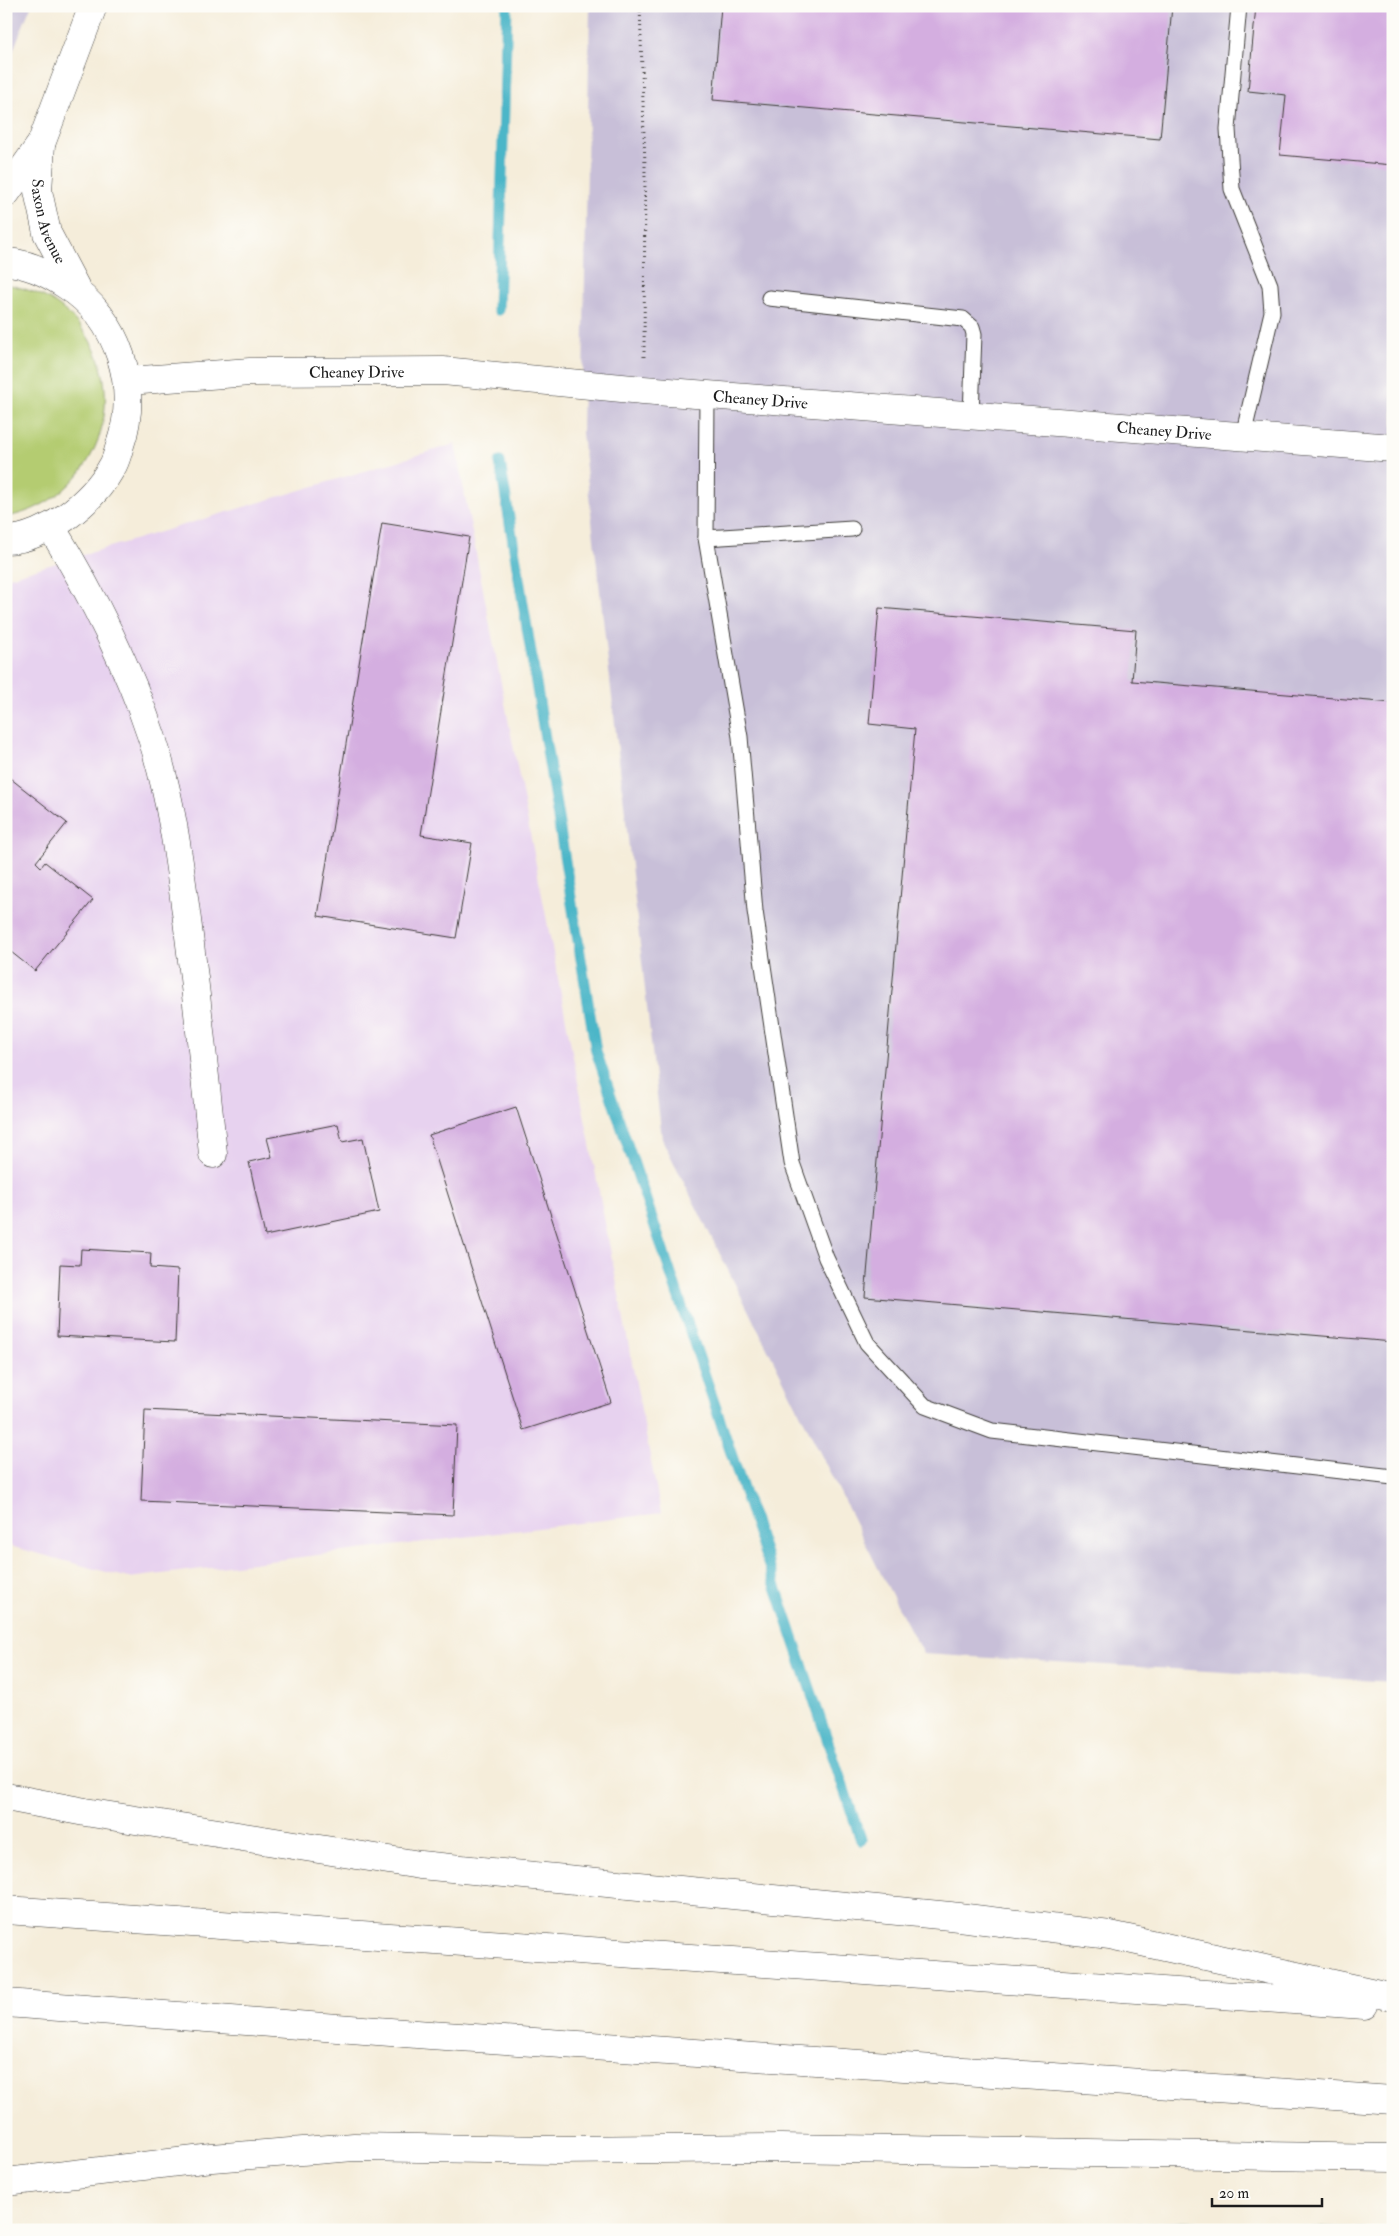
<svg xmlns="http://www.w3.org/2000/svg" width="1399" height="2236" viewBox="0 0 1399 2236" font-family="'IM FELL Double Pica',serif">
  <style>
    .built { fill: #e7d2ef }
    .industrial { fill: #c8bfd8 }
    .green { fill: #b4cc71; stroke: #687446 }
    .forest { fill: #8fb063; stroke: #566640 }
    .lines { fill: none; stroke-linecap: round; stroke-linejoin: round }
    .stream { stroke: #4bb6c8; stroke-width: 11 }
    .building { fill: #d4aee0 }
    .lane-casing { stroke: #3d3b38; stroke-width: 17 }
    .street-casing { stroke: #3d3b38; stroke-width: 29 }
    .secondary-casing { stroke: #3d3b38; stroke-width: 29 }
    .highway-casing { stroke: #3d3b38; stroke-width: 29 }
    .path { stroke: #3d3b38; stroke-width: 3; stroke-dasharray: 1 4; stroke-linecap: butt }
    .lane { stroke: #fff; stroke-width: 15 }
    .street { stroke: #fff; stroke-width: 28 }
    .secondary { stroke: #fff; stroke-width: 28 }
    .highway { stroke: #fff; stroke-width: 28 }
    .labels { text-anchor: middle; stroke-width: 5; stroke-linejoin: round; paint-order: stroke }
    .street-label { font-size: 16px; fill: #1c1c1c; stroke: #fdfcf7 }
  </style>
  <rect width="100%" height="100%" fill="#fdfcf7"/>
  <filter id="ink" filterUnits="userSpaceOnUse"><feTurbulence type="fractalNoise" baseFrequency=".02" numOctaves="2"/><feDisplacementMap in="SourceGraphic" scale="10" xChannelSelector="R" yChannelSelector="G"/><feConvolveMatrix kernelMatrix="1 2 1 2 8 2 1 2 1" color-interpolation-filters="sRGB"/></filter>
  <filter id="wash" filterUnits="userSpaceOnUse"><feTurbulence type="fractalNoise" baseFrequency=".0096" numOctaves="4" result="noise"/><feDisplacementMap in="SourceGraphic" scale="20" xChannelSelector="R" yChannelSelector="G"/><feGaussianBlur stdDeviation="1.12" result="paint"/><feColorMatrix in="noise" values="0 0 0 0 0 0 0 0 0 0 0 0 0 0 0 0 0 1.4 0 .05"/><feComposite in="paint" operator="in"/></filter>
  <g filter="url(#wash)">
    <rect width="100%" height="100%" fill="#f5edda"/>
    <path class="built" d="M 455,444 L 661,1513 L 129,1578 L 6,1545 L 6,578 Z"/>
    <g class="industrial">
      <path d="M 6,6 L 31,6 L 6,68 Z"/>
      <path d="M 590,6 L 1393,6 L 1393,1682 L 923,1654 L 882,1576 L 662,1139 L 582,433 Z"/>
    </g>
    <path class="green" d="M 6,284 C 22,288 38,292 52,301 C 143,361 111,498 6,517 Z"/>
    <path class="forest" d="M 1182,2222 L 1370,2230 L 1059,2230 Z"/>
    <g class="lines">
      <g class="stream">
        <path d="M 498,310 L 507,6"/>
        <path d="M 500,462 L 596,1051 L 861,1840"/>
      </g>
    </g>
    <g id="blocks">
      <g class="building">
        <path d="M 721,6 L 1172,6 L 1160,139 L 713,100 Z"/>
        <path d="M 1256,6 L 1393,6 L 1393,165 L 1280,155 L 1286,95 L 1248,91 Z"/>
        <path d="M 382,523 L 469,537 L 421,835 L 472,843 L 456,938 L 318,916 Z"/>
        <path d="M 879,608 L 1136,630 L 1132,681 L 1393,703 L 1393,1342 L 865,1297 L 915,729 L 869,724 Z"/>
        <path d="M 6,775 L 67,823 L 36,862 L 41,867 L 45,862 L 93,900 L 35,971 L 6,948 Z"/>
        <path d="M 516,1107 L 611,1402 L 523,1430 L 429,1135 Z"/>
        <path d="M 338,1124 L 342,1142 L 363,1138 L 379,1212 L 265,1236 L 249,1162 L 272,1157 L 267,1138 Z"/>
        <path d="M 81,1249 L 151,1253 L 150,1268 L 178,1270 L 175,1342 L 57,1336 L 60,1264 L 80,1265 Z"/>
        <path d="M 145,1410 L 457,1425 L 453,1515 L 141,1501 Z"/>
      </g>
    </g>
  </g>
  <g filter="url(#ink)">
    <use href="#blocks" fill-opacity="0" stroke="#3d3b38" stroke-width="1"/>
    <g class="lines">
      <g class="lane-casing">
        <g id="lane">
          <path d="M 1239,6 L 1228,129 L 1232,189 L 1270,285 L 1272,312 L 1243,436"/>
          <path d="M 769,298 L 963,319 L 972,327 L 974,334 L 971,415"/>
          <path d="M 707,395 L 706,538 L 740,737 L 755,911 L 792,1163 L 826,1258 L 867,1343 L 925,1406 L 992,1431 L 1393,1477"/>
          <path d="M 706,538 L 852,529"/>
        </g>
      </g>
      <g class="street-casing">
        <g id="street">
          <path id="s1" d="M 128,381 L 250,372 L 443,371 L 643,390 L 1393,448"/>
          <path d="M 51,527 C 92,594 127,663 152,738 C 171,797 179,860 187,920 C 197,998 205,1076 213,1154"/>
        </g>
      </g>
      <g class="secondary-casing">
        <g id="secondary">
          <path id="s2" d="M 41,144 L 38,191 L 47,233 L 78,292"/>
          <path d="M 6,193 L 41,144 L 93,6"/>
          <path d="M 6,262 C 28,263 48,273 66,285 C 119,318 140,387 120,445 C 118,452 116,461 112,467 C 101,487 85,503 66,517 C 50,528 26,540 6,540"/>
        </g>
      </g>
      <g class="highway-casing">
        <g id="highway">
          <path d="M 6,1797 L 85,1812 L 420,1865 L 950,1916 L 1110,1935 L 1393,1997"/>
          <path d="M 6,1910 L 1364,2005"/>
          <path d="M 6,2003 L 430,2035 L 1393,2100"/>
          <path d="M 6,2182 L 212,2158 L 354,2147 L 557,2150 L 781,2148 L 1393,2158"/>
        </g>
      </g>
      <path class="path" d="M 640,6 L 645,166 L 644,357"/>
      <use href="#lane" class="lane"/>
      <use href="#street" class="street"/>
      <use href="#secondary" class="secondary"/>
      <use href="#highway" class="highway"/>
    </g>
  </g>
  <g class="labels">
    <g class="street-label">
      <text dy="6" stroke="none"><textPath href="#s2" startOffset="79">Saxon Avenue</textPath></text>
      <text dy="6" stroke="none"><textPath href="#s1" startOffset="229">Cheaney Drive</textPath></text>
      <text dy="6" stroke="none"><textPath href="#s1" startOffset="634">Cheaney Drive</textPath></text>
      <text dy="6" stroke="none"><textPath href="#s1" startOffset="1039">Cheaney Drive</textPath></text>
    </g>
  </g>
  <rect width="1399" height="2236" fill="none" stroke="#fdfcf7" stroke-width="25"/>
  <path d="M1212 2198v8h110v-8" fill="none" stroke="#1c1c1c" stroke-width="2.5"/>
  <text x="1219" y="2198" font-size="15" fill="#1c1c1c" stroke="#fdfcf7" stroke-width="4" paint-order="stroke">20 m</text>
</svg>
